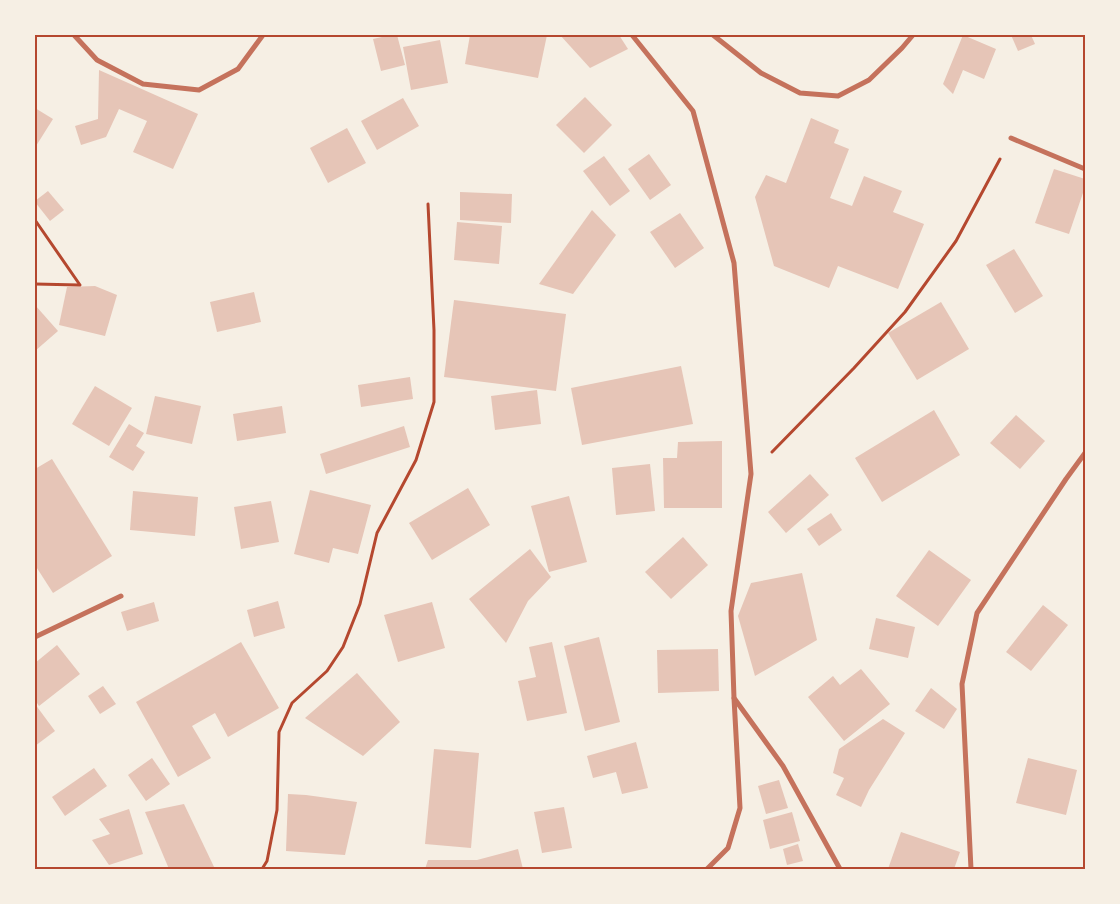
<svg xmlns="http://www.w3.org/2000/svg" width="1120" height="904" viewBox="0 0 1120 904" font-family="'Alegreya Sans',sans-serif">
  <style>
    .building { fill: #e6c5b7 }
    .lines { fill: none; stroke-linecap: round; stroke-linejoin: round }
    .path { stroke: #b5482f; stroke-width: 3 }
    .minor { stroke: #c5725c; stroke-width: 5 }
    .neatline { fill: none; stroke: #b5482f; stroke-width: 2 }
  </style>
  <rect width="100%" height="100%" fill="#f6efe4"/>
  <g class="building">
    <path d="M 391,35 L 397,35 L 405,65 L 381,71 L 373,39 Z"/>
    <path d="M 470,35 L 547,35 L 538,78 L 465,64 Z"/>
    <path d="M 560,35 L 619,35 L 628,49 L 590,68 Z"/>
    <path d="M 963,35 L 996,49 L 984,79 L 963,70 L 953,94 L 943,84 Z"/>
    <path d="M 1011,35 L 1031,35 L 1035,44 L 1018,51 Z"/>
    <path d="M 440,40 L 448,83 L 411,90 L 403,47 Z"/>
    <path d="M 99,70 L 198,114 L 173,169 L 133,152 L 147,121 L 119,109 L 106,137 L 81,145 L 75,126 L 98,119 Z"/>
    <path d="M 585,97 L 612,125 L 584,153 L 556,125 Z"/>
    <path d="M 403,98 L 419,126 L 377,150 L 361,121 Z"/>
    <path d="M 35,108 L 53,119 L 36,146 L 35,145 Z"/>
    <path d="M 811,118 L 839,130 L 834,143 L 849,149 L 830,198 L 852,206 L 864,176 L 902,191 L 893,212 L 924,224 L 898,289 L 838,266 L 829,288 L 774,266 L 755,197 L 766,175 L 786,183 Z"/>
    <path d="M 347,128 L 366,163 L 328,183 L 310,148 Z"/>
    <path d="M 649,154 L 671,185 L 650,200 L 628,169 Z"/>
    <path d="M 604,156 L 630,191 L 610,206 L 583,171 Z"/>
    <path d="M 1054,169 L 1085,179 L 1085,187 L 1069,234 L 1035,223 Z"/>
    <path d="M 48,191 L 64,210 L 50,221 L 35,202 L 35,201 Z"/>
    <path d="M 460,192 L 512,194 L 511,223 L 460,220 Z"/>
    <path d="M 592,210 L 616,235 L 573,294 L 539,284 Z"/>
    <path d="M 680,213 L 704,248 L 675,268 L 650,232 Z"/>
    <path d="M 457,222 L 502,226 L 499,264 L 454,260 Z"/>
    <path d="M 1014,249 L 1043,296 L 1015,313 L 986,265 Z"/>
    <path d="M 95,286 L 117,295 L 105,336 L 59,325 L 67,287 Z"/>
    <path d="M 254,292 L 261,322 L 217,332 L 210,302 Z"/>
    <path d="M 454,300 L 566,314 L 556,391 L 444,377 Z"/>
    <path d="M 941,302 L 969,349 L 917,380 L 888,333 Z"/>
    <path d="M 35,305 L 58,331 L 35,351 Z"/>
    <path d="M 681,366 L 693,424 L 582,445 L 571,388 Z"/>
    <path d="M 410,377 L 413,399 L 361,407 L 358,385 Z"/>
    <path d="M 95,386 L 132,408 L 109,446 L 72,424 Z"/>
    <path d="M 537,390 L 541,424 L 495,430 L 491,396 Z"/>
    <path d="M 155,396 L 201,406 L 192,444 L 146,434 Z"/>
    <path d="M 282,406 L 286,433 L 237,441 L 233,414 Z"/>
    <path d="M 934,410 L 960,455 L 882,502 L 855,458 Z"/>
    <path d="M 1016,415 L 1045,441 L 1020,469 L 990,443 Z"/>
    <path d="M 129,424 L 144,433 L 136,446 L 145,452 L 133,471 L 109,457 Z"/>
    <path d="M 404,426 L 410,447 L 326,474 L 320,454 Z"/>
    <path d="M 722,441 L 722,508 L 664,508 L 663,458 L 677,458 L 678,442 Z"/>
    <path d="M 52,459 L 112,556 L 53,593 L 35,565 L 35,469 Z"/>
    <path d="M 650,464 L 655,511 L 616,515 L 612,468 Z"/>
    <path d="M 810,474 L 829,495 L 786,533 L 768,512 Z"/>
    <path d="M 468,488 L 490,525 L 432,560 L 409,523 Z"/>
    <path d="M 310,490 L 371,505 L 358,554 L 333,548 L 329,563 L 294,554 Z"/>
    <path d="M 133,491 L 198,497 L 195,536 L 130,530 Z"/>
    <path d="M 569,496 L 587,562 L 549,572 L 531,506 Z"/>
    <path d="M 271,501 L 279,542 L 241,549 L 234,507 Z"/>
    <path d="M 831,513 L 842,530 L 819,546 L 807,529 Z"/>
    <path d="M 683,537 L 708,565 L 671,599 L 645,572 Z"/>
    <path d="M 530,549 L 551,577 L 528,601 L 506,643 L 469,599 Z"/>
    <path d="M 929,550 L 971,580 L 938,626 L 896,596 Z"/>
    <path d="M 802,573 L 817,640 L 755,676 L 738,616 L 751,583 Z"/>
    <path d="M 278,601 L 285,628 L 254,637 L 247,610 Z"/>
    <path d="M 154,602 L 159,621 L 127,631 L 121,612 Z"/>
    <path d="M 432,602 L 445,648 L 398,662 L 384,615 Z"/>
    <path d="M 1043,605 L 1068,625 L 1031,671 L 1006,652 Z"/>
    <path d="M 876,618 L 915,627 L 908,658 L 869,649 Z"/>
    <path d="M 599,637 L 620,722 L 585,731 L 564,646 Z"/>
    <path d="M 241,642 L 279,708 L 228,737 L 215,713 L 192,726 L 211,758 L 178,777 L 136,702 Z"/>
    <path d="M 552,642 L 567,713 L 527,721 L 518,681 L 536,677 L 529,647 Z"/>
    <path d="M 57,645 L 80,674 L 39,706 L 35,700 L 35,663 Z"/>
    <path d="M 718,649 L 719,691 L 658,693 L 657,650 Z"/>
    <path d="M 861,669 L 890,704 L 844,741 L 808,697 L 833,676 L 840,685 Z"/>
    <path d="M 357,673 L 400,722 L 363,756 L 305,718 Z"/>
    <path d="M 103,686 L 116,704 L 100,714 L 88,696 Z"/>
    <path d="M 931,688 L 957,709 L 944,729 L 915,711 Z"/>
    <path d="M 35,704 L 55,731 L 35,746 Z"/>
    <path d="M 883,719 L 905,733 L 869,790 L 861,807 L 836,795 L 844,778 L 833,773 L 839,749 Z"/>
    <path d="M 636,742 L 648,788 L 622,794 L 616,772 L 593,778 L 587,756 Z"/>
    <path d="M 434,749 L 479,753 L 471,848 L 425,844 Z"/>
    <path d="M 152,758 L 170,784 L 146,801 L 128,775 Z"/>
    <path d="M 1028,758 L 1077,770 L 1066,815 L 1016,803 Z"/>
    <path d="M 94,768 L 107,786 L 65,816 L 52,797 Z"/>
    <path d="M 779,780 L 788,808 L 766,814 L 758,786 Z"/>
    <path d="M 288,794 L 306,795 L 357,802 L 345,855 L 286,851 Z"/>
    <path d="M 184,804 L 215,869 L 169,869 L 145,812 Z"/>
    <path d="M 564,807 L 572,848 L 542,853 L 534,812 Z"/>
    <path d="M 129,809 L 143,854 L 109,865 L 92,840 L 110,834 L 99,819 Z"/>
    <path d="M 792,812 L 800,841 L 770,849 L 763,820 Z"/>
    <path d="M 901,832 L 960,852 L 954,869 L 888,869 Z"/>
    <path d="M 798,844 L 803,861 L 787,865 L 783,849 Z"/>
    <path d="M 518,849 L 523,869 L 425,869 L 428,860 L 477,860 Z"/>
  </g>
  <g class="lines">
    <g class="path">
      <path d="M 35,220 L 80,285"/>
      <path d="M 35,284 L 79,285"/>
      <path d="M 772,452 L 854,368 L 905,312 L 956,241 L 1000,159"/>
      <path d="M 262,869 L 267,861 L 277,810 L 279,732 L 292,703 L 327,671 L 343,647 L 360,604 L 377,533 L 416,460 L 434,402 L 434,330 L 428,204"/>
    </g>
    <g class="minor">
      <path d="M 74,35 L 97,60 L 143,84 L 199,90 L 238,69 L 263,35"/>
      <path d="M 632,35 L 693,111 L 734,263 L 751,474 L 731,611 L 734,698 L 783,766 L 840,869"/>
      <path d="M 713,35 L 761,73 L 800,93 L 838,96 L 869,80 L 902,48 L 913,35"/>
      <path d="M 1011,138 L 1085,169"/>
      <path d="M 35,637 L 121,596"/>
      <path d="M 707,869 L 728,848 L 740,808 L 734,698"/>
      <path d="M 971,869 L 962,684 L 977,613 L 1066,479 L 1085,453"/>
    </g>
  </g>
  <rect width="1120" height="904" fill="none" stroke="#f6efe4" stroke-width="72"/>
  <rect x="36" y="36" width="1048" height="832" class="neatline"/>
</svg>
